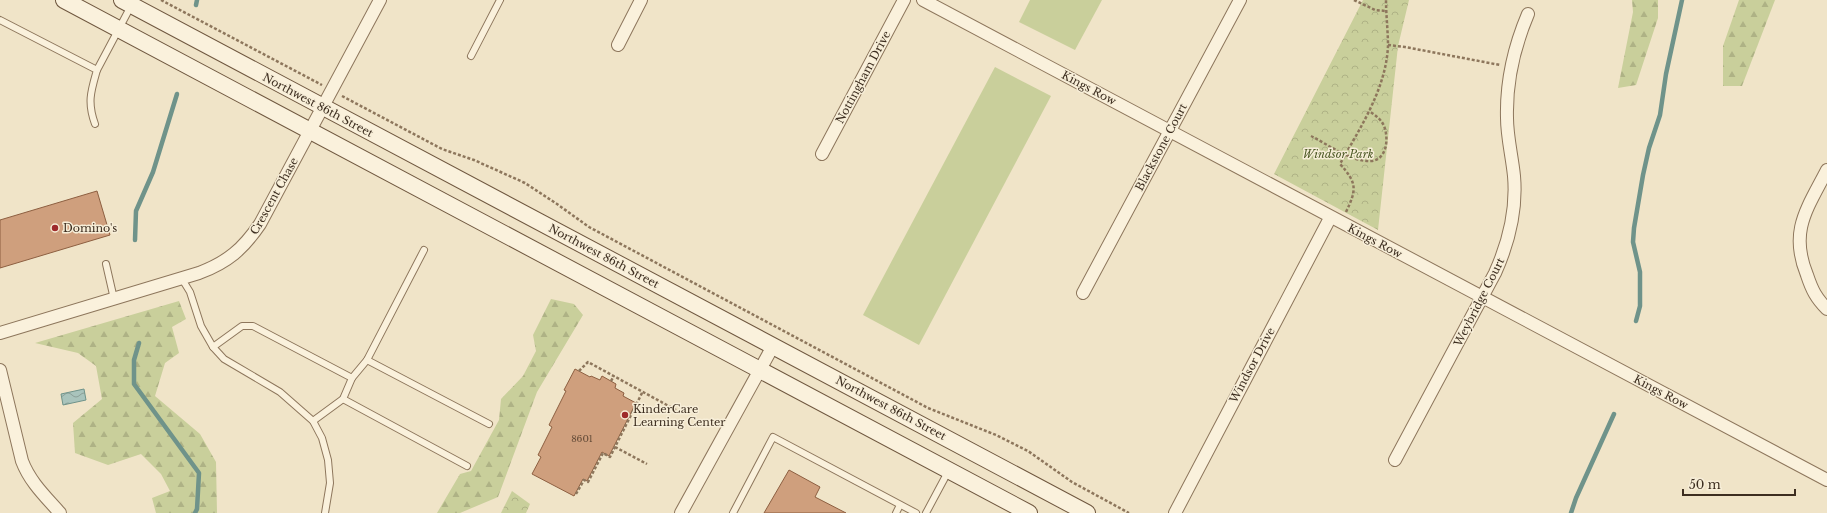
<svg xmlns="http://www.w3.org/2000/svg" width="1827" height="513" viewBox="0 0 1827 513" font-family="'Libre Baskerville',serif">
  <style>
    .grass { fill: #c9cf9b }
    .forest { fill: url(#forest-firs) }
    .park { fill: url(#park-crowns) }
    .water { fill: url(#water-waves); stroke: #6f938a }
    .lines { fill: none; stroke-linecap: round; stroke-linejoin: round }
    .stream { stroke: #6f938a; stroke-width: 4.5 }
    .building { fill: #cf9f7d; stroke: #8d5f41 }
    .lane-casing { stroke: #8d765c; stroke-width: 8 }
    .street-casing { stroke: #8d765c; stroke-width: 14 }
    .secondary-casing { stroke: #6f573f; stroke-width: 18 }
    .path { stroke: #8d765c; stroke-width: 2.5; stroke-dasharray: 3 2; stroke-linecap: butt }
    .lane { stroke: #faf1dc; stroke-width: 6 }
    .street { stroke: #faf1dc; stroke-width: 12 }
    .secondary { stroke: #faf1dc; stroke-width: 16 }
    .poi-dot { fill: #9e2a2b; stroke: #f7eed8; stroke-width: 1.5 }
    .labels { text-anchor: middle; stroke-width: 3; stroke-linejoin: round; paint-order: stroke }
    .number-label { font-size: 9px; fill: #624a37 }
    .street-label { font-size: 11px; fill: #3d2e20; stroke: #f7eed8 }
    .park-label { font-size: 11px; font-style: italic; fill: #4d5a26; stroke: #f7eed8 }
    .poi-label { font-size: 11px; fill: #3d2e20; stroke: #f7eed8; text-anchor: start }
  </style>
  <defs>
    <pattern id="forest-firs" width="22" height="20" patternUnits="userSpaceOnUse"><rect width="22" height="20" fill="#c9cf9b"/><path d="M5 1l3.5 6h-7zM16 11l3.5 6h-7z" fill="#aeb285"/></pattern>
    <pattern id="park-crowns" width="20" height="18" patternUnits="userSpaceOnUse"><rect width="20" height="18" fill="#c9cf9b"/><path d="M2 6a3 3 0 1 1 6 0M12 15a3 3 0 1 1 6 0" fill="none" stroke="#aeb285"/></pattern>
    <pattern id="water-waves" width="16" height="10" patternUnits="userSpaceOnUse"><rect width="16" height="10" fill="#a9c4bc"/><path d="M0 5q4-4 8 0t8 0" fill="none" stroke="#8ba098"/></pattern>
  </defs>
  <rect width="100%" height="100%" fill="#f0e4c8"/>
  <g class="grass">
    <path d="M 1030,0 L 1102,0 L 1075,50 L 1019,22 Z"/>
    <path d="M 995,67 L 1051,96 L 919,345 L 863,315 Z"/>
  </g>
  <g class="forest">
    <path d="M 1632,0 L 1658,0 L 1658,18 L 1636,85 L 1618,88 L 1633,12 Z"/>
    <path d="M 1739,0 L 1775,0 L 1742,86 L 1723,86 L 1723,46 Z"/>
    <path d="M 551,299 L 574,304 L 583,315 L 537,392 L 498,497 L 460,513 L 437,513 L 460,474 L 471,471 L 499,420 L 501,399 L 523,376 L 536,351 L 533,335 Z"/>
    <path d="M 179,301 L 186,319 L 172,327 L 179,353 L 165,363 L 155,396 L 200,434 L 216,462 L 217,513 L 156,513 L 152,498 L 170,491 L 161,474 L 141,454 L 108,465 L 75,453 L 73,423 L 102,399 L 96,366 L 78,353 L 35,343 Z"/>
  </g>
  <g class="park">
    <path d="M 1363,0 L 1409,0 L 1398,46 L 1378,230 L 1274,174 Z"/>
    <path d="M 512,491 L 530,504 L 526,513 L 501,513 Z"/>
  </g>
  <path class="water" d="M 84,389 L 86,400 L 63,405 L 61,394 Z"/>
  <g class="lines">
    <g class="stream">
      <path d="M 196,5 L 197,0"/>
      <path d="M 135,240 L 136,211 L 153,172 L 177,94"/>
      <path d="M 1636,321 L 1640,306 L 1640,272 L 1633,242 L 1634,228 L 1643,175 L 1649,148 L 1660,115 L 1666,74 L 1682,0"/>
      <path d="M 139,343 L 134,360 L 134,384 L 199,473 L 197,509 L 195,513"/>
      <path d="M 1571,513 L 1576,498 L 1614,414"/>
    </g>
  </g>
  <g class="building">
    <path d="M 97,191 L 110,235 L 0,268 L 0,220 Z"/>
    <path d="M 575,369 L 590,377 L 591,376 L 600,380 L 602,376 L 616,384 L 615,388 L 624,393 L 623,396 L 636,403 L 609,456 L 602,452 L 587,481 L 583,479 L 574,496 L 532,474 L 541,457 L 538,455 L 552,427 L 549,425 L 566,391 L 564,390 Z"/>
    <path d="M 789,470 L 820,487 L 815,497 L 846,513 L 764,513 Z"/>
  </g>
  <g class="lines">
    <g class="lane-casing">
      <g id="lane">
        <path d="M 0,20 L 97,70 C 91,91 87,102 95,124"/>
        <path d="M 471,56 L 500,0"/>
        <path d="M 97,70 L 131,6"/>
        <path d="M 106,264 L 114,299"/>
        <path d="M 182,279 L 190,292 L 201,326 L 213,347 L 224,359 L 280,392 L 313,421 L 322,438 L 328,460 L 330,483 L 325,513"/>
        <path d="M 213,347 L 242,326 L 253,326 L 352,378 L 367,360 L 424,250"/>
        <path d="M 367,360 L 489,424"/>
        <path d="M 343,399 L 467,466"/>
        <path d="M 313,421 L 343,399 L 352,378"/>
        <path d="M 733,513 L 773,437 L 916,513"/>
        <path d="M 896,513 L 900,505"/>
        <path d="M 926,513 L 949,470"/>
      </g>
    </g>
    <g class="street-casing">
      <g id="street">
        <path d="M 923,0 L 1827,480"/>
        <path d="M 618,45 L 641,0"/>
        <path d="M 822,154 L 904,0"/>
        <path d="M 1827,170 C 1807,209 1789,231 1807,275 C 1812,290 1816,298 1827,309"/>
        <path d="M 1083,293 L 1240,0"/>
        <path d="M 0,333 L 199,273 C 228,262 243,249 260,224 L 380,0"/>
        <path d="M 0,370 L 22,461 C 30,482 45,496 60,513"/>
        <path d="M 1395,460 L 1495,273 C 1509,242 1517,210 1514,176 C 1512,156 1507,137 1507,118 C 1506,81 1514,47 1528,14"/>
        <path d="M 681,513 L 773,346"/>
        <path d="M 1175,513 L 1330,218"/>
      </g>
    </g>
    <g class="secondary-casing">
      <g id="secondary">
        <path d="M 64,0 L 1029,513"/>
        <path d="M 122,0 L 1087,513"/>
      </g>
    </g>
    <g class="path">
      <path d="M 161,0 L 322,85"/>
      <path d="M 1354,0 L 1375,10 L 1386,11"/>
      <path d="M 1388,45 L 1405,47 L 1500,65"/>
      <path d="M 342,96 L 442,149 L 474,160 L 525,183 L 557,204 L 589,227 L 928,408 L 996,435 L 1028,451 L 1072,482 L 1129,513"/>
      <path d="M 1311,136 C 1329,145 1351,162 1371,161 C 1387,160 1389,138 1384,126 C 1381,119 1375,115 1369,111"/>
      <path d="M 1346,212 C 1357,189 1357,183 1340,164 C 1360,128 1386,89 1388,46 C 1388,31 1386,15 1386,0"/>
      <path d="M 579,371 L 588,362 L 676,410"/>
      <path d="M 611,381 L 614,376"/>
      <path d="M 615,447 L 647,464"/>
      <path d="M 576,494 L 584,480 L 588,482 L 603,453 L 610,457 L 643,391"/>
    </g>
    <use href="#lane" class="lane"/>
    <use href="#street" class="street"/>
    <use href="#secondary" class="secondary"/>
  </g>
  <g class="poi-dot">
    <circle cx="55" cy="228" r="4"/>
    <circle cx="625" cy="415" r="4"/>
  </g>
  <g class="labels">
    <g class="number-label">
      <text x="582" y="442">8601</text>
    </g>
    <g class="street-label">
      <text transform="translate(863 77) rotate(-62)" y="4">Nottingham Drive</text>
      <text transform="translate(1089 88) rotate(28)" y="4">Kings Row</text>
      <text transform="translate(318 105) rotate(28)" y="4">Northwest 86th Street</text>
      <text transform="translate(1161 147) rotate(-62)" y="4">Blackstone Court</text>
      <text transform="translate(274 196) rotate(-61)" y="4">Crescent Chase</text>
      <text transform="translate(1375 241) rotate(28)" y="4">Kings Row</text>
      <text transform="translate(604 256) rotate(28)" y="4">Northwest 86th Street</text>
      <text transform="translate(1479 302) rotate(-63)" y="4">Weybridge Court</text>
      <text transform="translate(1252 365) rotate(-62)" y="4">Windsor Drive</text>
      <text transform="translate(1661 392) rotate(28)" y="4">Kings Row</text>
      <text transform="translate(891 408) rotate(28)" y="4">Northwest 86th Street</text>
    </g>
    <g class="park-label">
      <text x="1338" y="158">Windsor Park</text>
    </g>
    <g class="poi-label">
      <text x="63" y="232">Domino's</text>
      <text x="633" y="413">KinderCare<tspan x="633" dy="13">Learning Center</tspan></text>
    </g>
  </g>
  <path d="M1683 489v6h112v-6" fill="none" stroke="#3d2e20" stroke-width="2"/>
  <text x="1689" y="489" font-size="12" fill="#3d2e20" stroke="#f7eed8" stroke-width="3" paint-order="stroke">50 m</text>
</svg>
